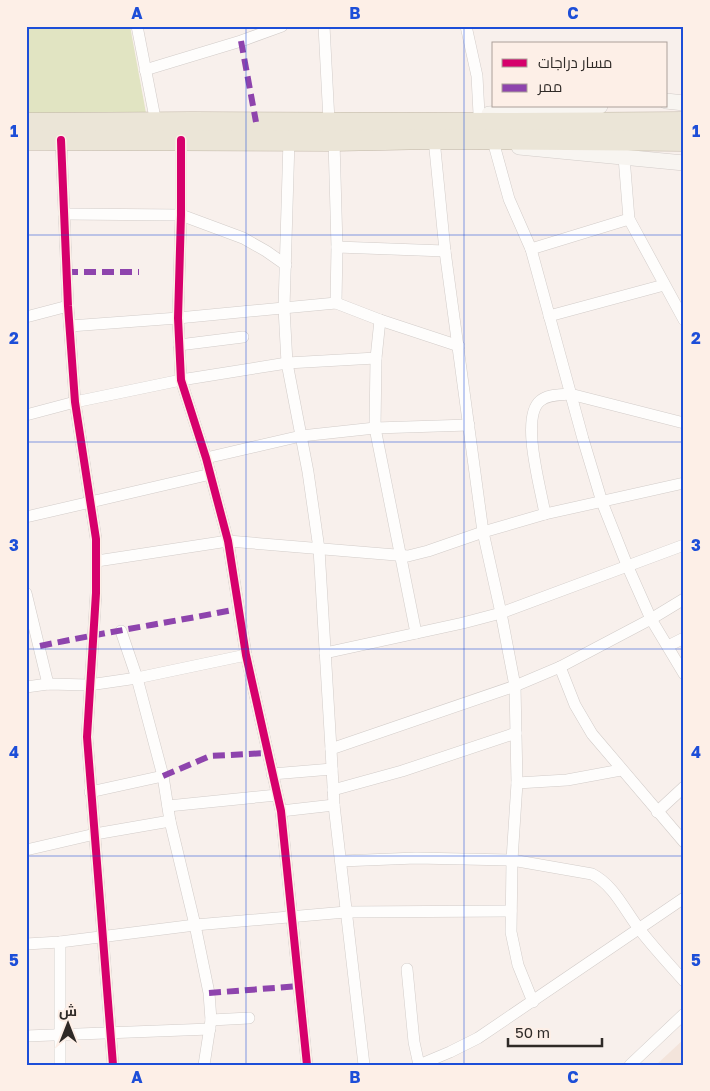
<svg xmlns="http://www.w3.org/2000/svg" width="710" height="1091" viewBox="0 0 710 1091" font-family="'Golos Text',Cairo,sans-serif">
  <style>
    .built { fill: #f3e4db }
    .green { fill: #e1e4c2 }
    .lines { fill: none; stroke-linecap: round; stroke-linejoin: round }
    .street-casing { stroke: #d2ccc9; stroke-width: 12 }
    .secondary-casing { stroke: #d2ccc9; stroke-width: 16 }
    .highway-casing { stroke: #c0b6a6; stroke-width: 21 }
    .street { stroke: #fefdfc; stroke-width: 11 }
    .secondary { stroke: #f8f5f1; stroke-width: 15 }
    .highway { stroke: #ebe5d7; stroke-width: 20 }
    .quiet { stroke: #8e44ad; stroke-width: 6; stroke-dasharray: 12 6; stroke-linecap: butt }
    .cycleway-casing { stroke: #fdefe7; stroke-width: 11 }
    .cycleway { stroke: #d6006c; stroke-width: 8 }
    .grid { fill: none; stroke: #1d4ed8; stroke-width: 1; stroke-opacity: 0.55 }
    .neatline { fill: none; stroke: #1d4ed8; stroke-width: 2 }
    .grid-label { font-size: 16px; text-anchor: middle; font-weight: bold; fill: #1d4ed8 }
  </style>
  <rect width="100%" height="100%" fill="#f8f0ec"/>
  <path class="built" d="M 684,1039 L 684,1065 L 656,1065 Z"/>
  <path class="green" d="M 26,26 L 130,26 L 146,113 L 26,114 Z"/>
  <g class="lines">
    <g class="street-casing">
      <g id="street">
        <path d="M 137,26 L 156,123"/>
        <path d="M 324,26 L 329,121"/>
        <path d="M 466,26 L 477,76 L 479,114"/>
        <path d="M 145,70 L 241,41 L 282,26"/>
        <path d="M 434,139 L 445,251 L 483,532 L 501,613 L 515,686 L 517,783 L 512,860 L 511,932 L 518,965 L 533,1002"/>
        <path d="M 61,140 L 68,306 L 75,402 L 96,539 L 96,593 L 87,737 L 113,1065"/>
        <path d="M 181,140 L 181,215 L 178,318 L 181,380 L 206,458 L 228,541 L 246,655 L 281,811 L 307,1065"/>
        <path d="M 289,140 L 284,308 L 287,363 L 308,472 L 319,549 L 331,749"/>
        <path d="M 334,141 L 337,247 L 336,303"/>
        <path d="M 493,141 L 509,199 L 531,249 L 583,439 L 602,502 L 627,565 L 651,619 L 684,674"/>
        <path d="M 624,157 L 629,219 L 684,320"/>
        <path d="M 64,214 L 181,215 L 243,238 L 266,251 L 286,265"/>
        <path d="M 337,247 L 445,251"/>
        <path d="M 531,249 L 629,219"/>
        <path d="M 549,316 L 664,285"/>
        <path d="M 26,317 L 68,306"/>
        <path d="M 380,320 L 376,358 L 375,428 L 416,633"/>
        <path d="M 70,326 L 178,318 L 336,303 L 380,320 L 459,346"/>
        <path d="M 179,345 L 243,337"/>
        <path d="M 26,415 L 75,402 L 181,380 L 287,363 L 376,358"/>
        <path d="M 206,458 L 301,436 L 375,428 L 469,425"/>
        <path d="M 545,514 C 541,489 520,418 540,401 C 548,394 560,395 570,394 L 684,423"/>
        <path d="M 26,517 L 211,474"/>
        <path d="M 97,561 L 228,541 L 408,556 L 428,551 L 483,532 L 545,514 L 684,483"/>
        <path d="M 26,593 L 48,684"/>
        <path d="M 121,631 L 137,678 L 163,776 L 170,821 L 195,925 L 209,993 L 211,1020 L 204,1065"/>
        <path d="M 668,646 L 684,638"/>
        <path d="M 325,653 L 463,623 L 501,613 L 684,545"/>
        <path d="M 560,667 L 575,705 L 592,734 L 684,842"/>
        <path d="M 26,687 L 48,684 L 89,685 L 137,678 L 246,655"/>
        <path d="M 272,774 L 332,769"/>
        <path d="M 517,783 L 567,780 L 621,770"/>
        <path d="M 333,790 L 402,771 L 516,733"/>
        <path d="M 90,792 L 163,776"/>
        <path d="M 168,806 L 277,795"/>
        <path d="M 281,811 L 334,805"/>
        <path d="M 657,812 L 684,787"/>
        <path d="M 26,850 L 95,834 L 170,821"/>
        <path d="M 341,861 L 416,858 L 512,860 L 592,874 C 614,885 625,911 640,930 C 654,948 669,964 684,981"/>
        <path d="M 60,942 L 60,1065"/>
        <path d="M 26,944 L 60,942 L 195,925 L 346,912 L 511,911"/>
        <path d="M 407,969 L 414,1042 L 419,1065 L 450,1052 L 478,1038 L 684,898"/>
        <path d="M 211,1020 L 249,1018"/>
        <path d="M 26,1036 L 210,1029"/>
        <path d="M 364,1065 L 334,805 L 331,749 L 515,686 L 560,667 L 651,619 L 684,599"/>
        <path d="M 630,1065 L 684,1014"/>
      </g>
    </g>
    <g class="secondary-casing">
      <g id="secondary">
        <path d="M 666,101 L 684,103"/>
        <path d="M 489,114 L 600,106"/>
        <path d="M 519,147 L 684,163"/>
      </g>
    </g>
    <g class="highway-casing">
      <g id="highway">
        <path d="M 26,123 L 192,122 L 513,123 L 684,122"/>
        <path d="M 26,140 L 334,141 L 434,139 L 684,141"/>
      </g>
    </g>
    <use href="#street" class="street"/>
    <use href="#secondary" class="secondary"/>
    <use href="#highway" class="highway"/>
    <g class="quiet">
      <path d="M 241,41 L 256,122"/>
      <path d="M 66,272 L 139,272"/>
      <path d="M 40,646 C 106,632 172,622 238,609"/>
      <path d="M 163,776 L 210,756 L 268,753"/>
      <path d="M 209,993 L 300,986"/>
    </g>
    <g class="cycleway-casing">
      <g id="cycleway">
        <path d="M 61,140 L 68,306 L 75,402 L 96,539 L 96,593 L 87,737 L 113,1065"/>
        <path d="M 181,140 L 181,215 L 178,318 L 181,380 L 206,458 L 228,541 L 246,655 L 281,811 L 307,1065"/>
      </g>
    </g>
    <use href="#cycleway" class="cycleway"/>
  </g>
  <path class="grid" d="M 246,26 L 246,1065M 464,26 L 464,1065M 26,235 L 684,235M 26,442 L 684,442M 26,649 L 684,649M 26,856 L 684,856"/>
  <rect width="710" height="1091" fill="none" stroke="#fdefe7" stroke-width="55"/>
  <rect x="492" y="42" width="175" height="65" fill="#fdefe7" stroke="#aba09a"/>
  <rect x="502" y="59" width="25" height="8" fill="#d6006c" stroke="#aba09a"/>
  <text x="538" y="68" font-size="15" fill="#2f2a27">مسار دراجات</text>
  <rect x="502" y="84" width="25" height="8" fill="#8e44ad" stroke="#aba09a"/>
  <text x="538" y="92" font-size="15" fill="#2f2a27">ممر</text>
  <g transform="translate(68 1024)" stroke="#fdefe7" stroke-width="4" paint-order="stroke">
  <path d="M0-4L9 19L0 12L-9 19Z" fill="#2f2a27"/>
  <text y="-8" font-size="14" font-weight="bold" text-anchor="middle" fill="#2f2a27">ش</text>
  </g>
  <path d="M508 1038v8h94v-8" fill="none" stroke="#2f2a27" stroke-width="2.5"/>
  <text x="515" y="1038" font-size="15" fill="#2f2a27" stroke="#fdefe7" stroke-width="4" paint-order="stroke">50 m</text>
  <rect x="28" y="28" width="654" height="1036" class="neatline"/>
  <g class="grid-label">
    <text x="137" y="19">A</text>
    <text x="355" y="19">B</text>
    <text x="573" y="19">C</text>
    <text x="14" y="137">1</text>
    <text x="696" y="137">1</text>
    <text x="14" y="344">2</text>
    <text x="696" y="344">2</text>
    <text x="14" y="551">3</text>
    <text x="696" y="551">3</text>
    <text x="14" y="758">4</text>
    <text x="696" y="758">4</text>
    <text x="14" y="966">5</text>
    <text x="696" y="966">5</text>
    <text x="137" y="1083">A</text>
    <text x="355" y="1083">B</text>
    <text x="573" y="1083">C</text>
  </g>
</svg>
